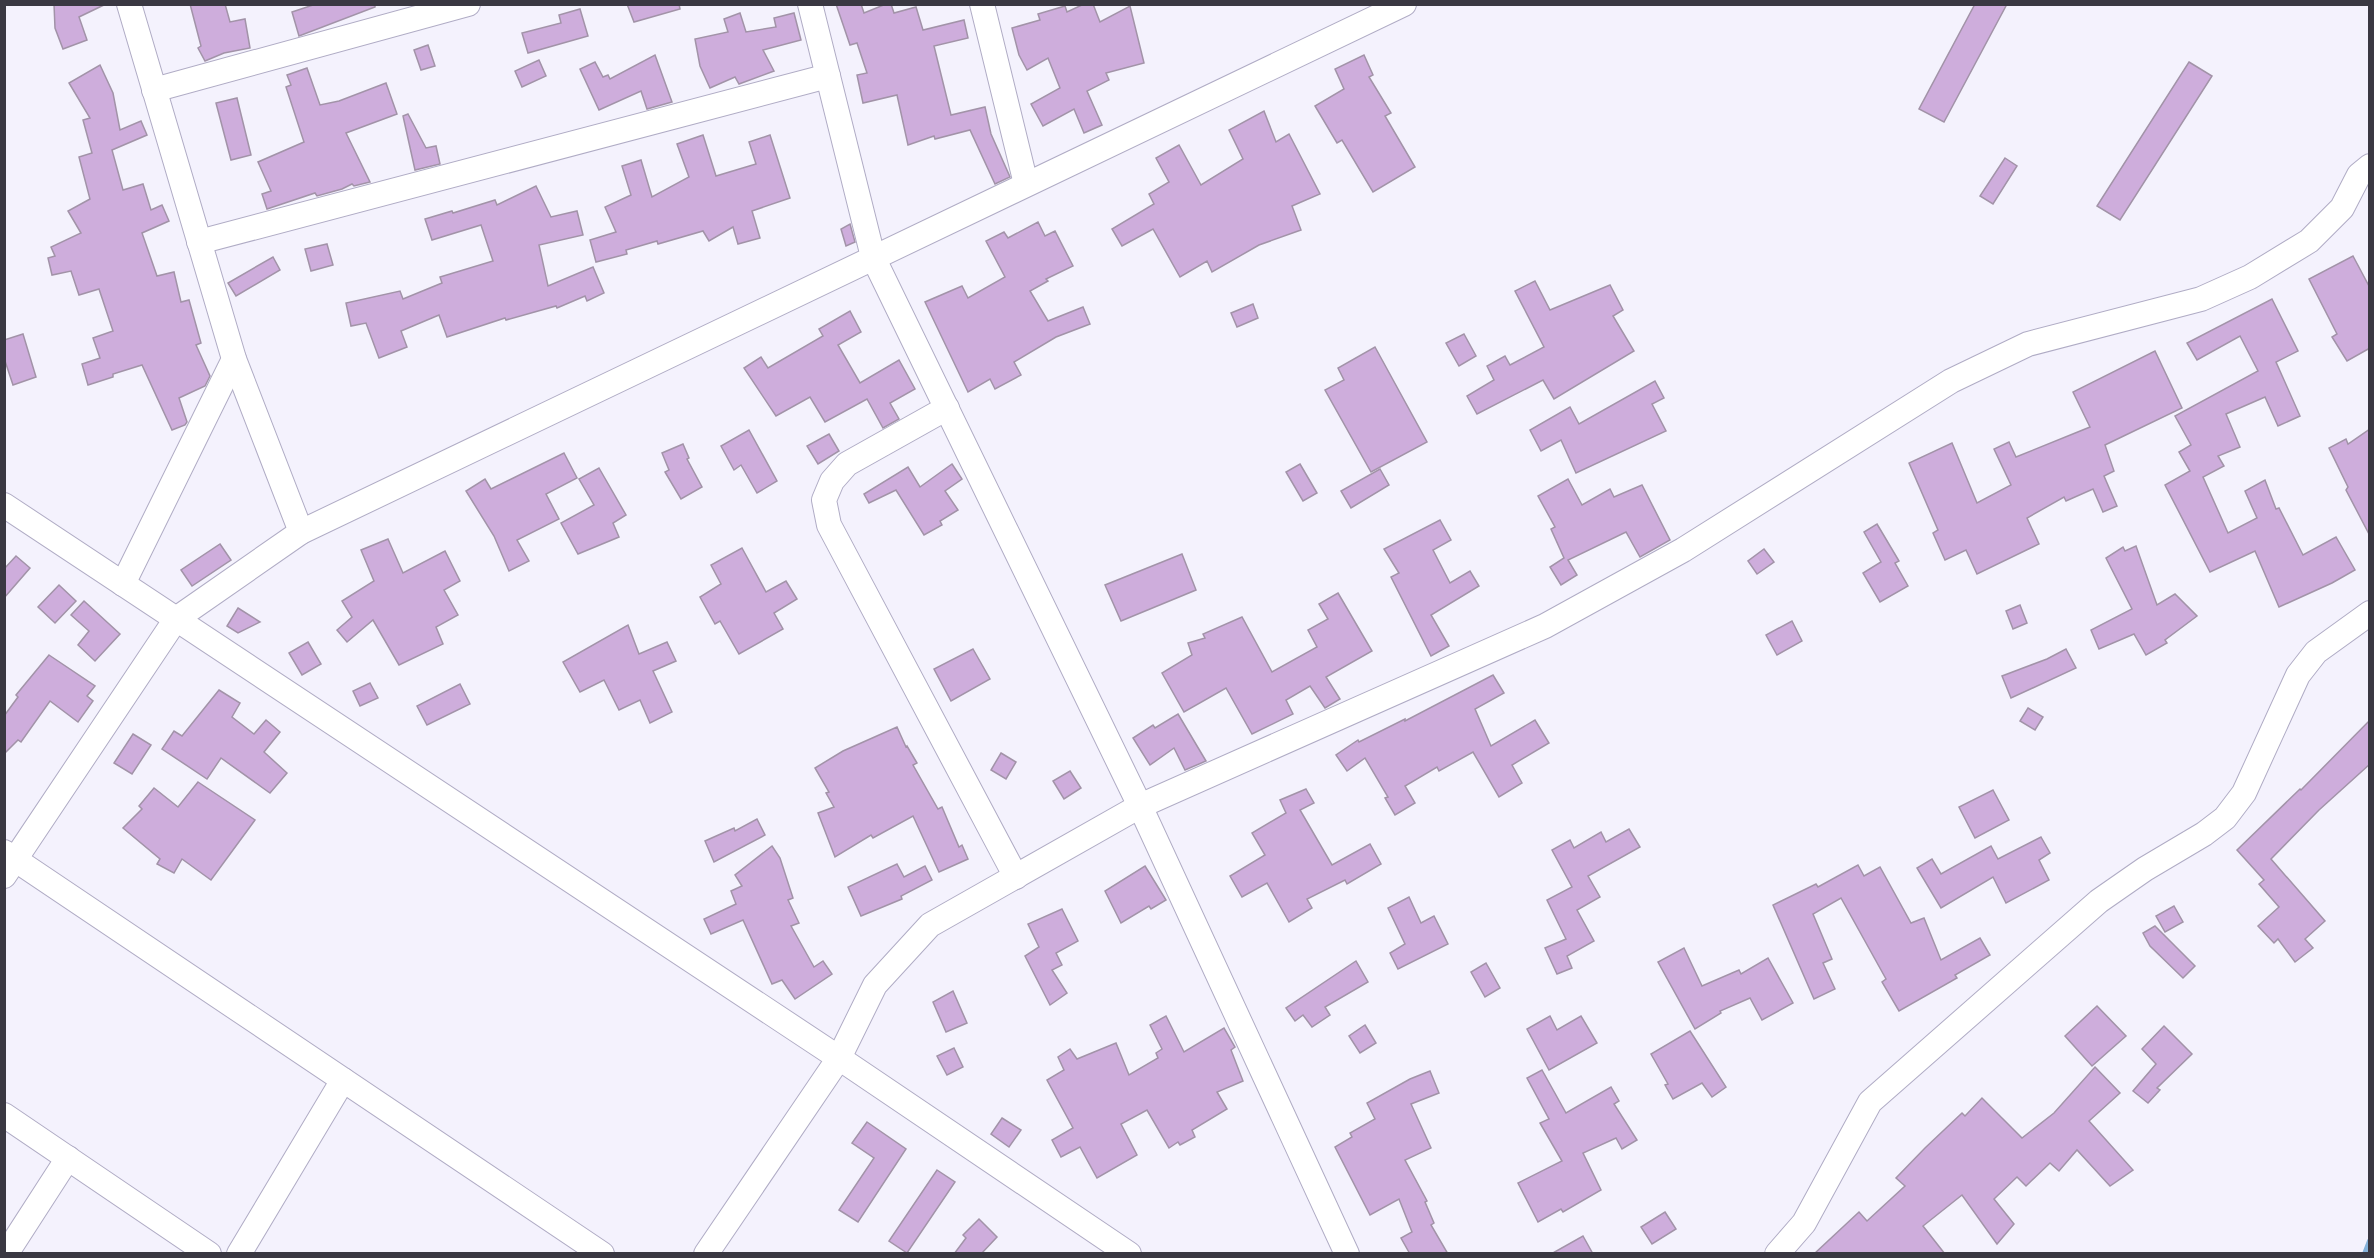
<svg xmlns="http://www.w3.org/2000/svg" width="2374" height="1258" viewBox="0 0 2374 1258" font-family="Helvetica,sans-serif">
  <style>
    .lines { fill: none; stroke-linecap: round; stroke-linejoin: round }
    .stream { stroke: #85b2da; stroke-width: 6 }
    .building { fill: #ceaddc; stroke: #a293a8; stroke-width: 1.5 }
    .street-casing { stroke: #b0acc5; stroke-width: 26 }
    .street { stroke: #fff; stroke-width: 24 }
  </style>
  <rect width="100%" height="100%" fill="#f4f2fd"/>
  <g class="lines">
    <path class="stream" d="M 2365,1254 L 2370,1241"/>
  </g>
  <g class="building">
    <path d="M 54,4 L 106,4 L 79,17 L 87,40 L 63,49 L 55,28 Z"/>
    <path d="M 190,4 L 225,4 L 230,22 L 245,19 L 250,48 L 224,53 L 205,61 L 198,48 L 201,46 Z"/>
    <path d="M 316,4 L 375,4 L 375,7 L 299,36 L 292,12 Z"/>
    <path d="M 627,4 L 679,4 L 680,9 L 634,22 Z"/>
    <path d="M 836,4 L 861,4 L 864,13 L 886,4 L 891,4 L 894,13 L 916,7 L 923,30 L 964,20 L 968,38 L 934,46 L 951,115 L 985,107 L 991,134 L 1010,177 L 995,184 L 970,130 L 935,139 L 934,136 L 908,145 L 897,95 L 863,103 L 857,75 L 867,73 L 857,43 L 850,45 Z"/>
    <path d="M 1084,4 L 1093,4 L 1100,22 L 1130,6 L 1144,63 L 1106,73 L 1109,80 L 1087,91 L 1102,125 L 1084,133 L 1074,109 L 1043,126 L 1031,104 L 1060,88 L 1048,58 L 1027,70 L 1019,55 L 1012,28 L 1040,20 L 1038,14 L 1065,6 L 1067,12 Z"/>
    <path d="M 1975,4 L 2007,4 L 1944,122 L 1919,109 Z"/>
    <path d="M 580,9 L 588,36 L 528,53 L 522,33 L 561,23 L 559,15 Z"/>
    <path d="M 740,13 L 746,32 L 776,27 L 774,18 L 794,13 L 801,40 L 763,50 L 774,71 L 739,84 L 735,77 L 710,88 L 700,66 L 695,39 L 728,32 L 724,19 Z"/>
    <path d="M 428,45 L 435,66 L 421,70 L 414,50 Z"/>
    <path d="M 655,55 L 672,102 L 647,109 L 641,91 L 599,110 L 580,69 L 595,62 L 603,77 L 608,75 L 610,79 Z"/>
    <path d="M 1364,55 L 1373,75 L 1369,77 L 1391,113 L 1385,116 L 1415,167 L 1373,192 L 1342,140 L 1337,143 L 1315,106 L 1344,89 L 1335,69 Z"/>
    <path d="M 539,60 L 546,76 L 522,87 L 515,71 Z"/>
    <path d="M 2189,62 L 2212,76 L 2120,220 L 2097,206 Z"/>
    <path d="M 100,65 L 113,93 L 120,130 L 141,121 L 147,135 L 112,150 L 123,190 L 143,184 L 151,210 L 162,205 L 169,221 L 142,233 L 157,276 L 174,272 L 181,302 L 189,300 L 201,343 L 196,345 L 210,376 L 205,386 L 179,398 L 187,422 L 185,425 L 172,430 L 142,365 L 113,374 L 113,377 L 88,385 L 82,364 L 100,358 L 93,338 L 113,331 L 99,289 L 79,295 L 71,271 L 52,275 L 48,258 L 55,256 L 51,247 L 81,233 L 68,211 L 90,199 L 79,157 L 92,153 L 83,120 L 90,118 L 69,83 Z"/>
    <path d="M 307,68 L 320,105 L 339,101 L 386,83 L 397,114 L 346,133 L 370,182 L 354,186 L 352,184 L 342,189 L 317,196 L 315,193 L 267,209 L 262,194 L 271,191 L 258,162 L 304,142 L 286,87 L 291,85 L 287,75 Z"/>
    <path d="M 237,98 L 251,155 L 231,160 L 216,103 Z"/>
    <path d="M 1264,111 L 1276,142 L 1289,134 L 1320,194 L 1292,206 L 1301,230 L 1259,245 L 1212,272 L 1207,261 L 1180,277 L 1153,229 L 1122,246 L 1112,229 L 1154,204 L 1149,194 L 1169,182 L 1156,158 L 1179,145 L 1201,185 L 1243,159 L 1229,130 Z"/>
    <path d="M 408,114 L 426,148 L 436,146 L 440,164 L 415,170 L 403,116 Z"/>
    <path d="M 703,135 L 716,176 L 756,164 L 749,142 L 770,135 L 790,198 L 752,211 L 760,238 L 738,244 L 733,227 L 709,241 L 703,231 L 658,244 L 657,241 L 626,250 L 627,254 L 596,262 L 590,240 L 616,232 L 605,207 L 631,195 L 622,166 L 641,160 L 652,197 L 689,177 L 677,144 Z"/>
    <path d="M 2005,158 L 2017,166 L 1993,204 L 1980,196 Z"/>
    <path d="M 536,186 L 551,217 L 577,211 L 583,235 L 539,245 L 548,286 L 593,267 L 604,293 L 587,301 L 585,296 L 557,308 L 556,306 L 506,320 L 505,318 L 447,337 L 439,315 L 401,331 L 407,347 L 379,358 L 366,323 L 351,326 L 346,303 L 400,291 L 403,299 L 442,283 L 440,277 L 493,261 L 481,225 L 432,240 L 425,219 L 452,211 L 453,213 L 495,200 L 497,205 Z"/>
    <path d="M 1038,222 L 1045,236 L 1055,231 L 1073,266 L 1046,279 L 1048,281 L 1030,291 L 1048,321 L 1083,307 L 1090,324 L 1056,337 L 1014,362 L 1021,375 L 995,389 L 990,379 L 968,392 L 925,302 L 962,286 L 968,298 L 1005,277 L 986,241 L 1004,232 L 1008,238 Z"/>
    <path d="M 850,224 L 855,242 L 846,246 L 841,229 Z"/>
    <path d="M 327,244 L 333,265 L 311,271 L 305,249 Z"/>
    <path d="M 2353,256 L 2370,288 L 2370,348 L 2347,361 L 2332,337 L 2337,334 L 2309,279 Z"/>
    <path d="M 273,257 L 280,270 L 236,296 L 228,283 Z"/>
    <path d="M 1535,281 L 1550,310 L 1610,285 L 1623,310 L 1613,316 L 1634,351 L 1554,399 L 1543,380 L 1477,414 L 1467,396 L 1494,380 L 1487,366 L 1505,356 L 1510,365 L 1544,347 L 1515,291 Z"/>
    <path d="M 2272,299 L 2298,351 L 2276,362 L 2300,416 L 2278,426 L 2265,397 L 2226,414 L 2240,447 L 2218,456 L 2224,466 L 2203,477 L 2228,533 L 2257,518 L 2245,491 L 2265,480 L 2276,509 L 2279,508 L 2303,555 L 2336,537 L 2355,570 L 2332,583 L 2279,607 L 2255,551 L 2210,572 L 2165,485 L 2190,471 L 2179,452 L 2191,445 L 2175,416 L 2258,371 L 2240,336 L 2197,360 L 2187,343 Z"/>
    <path d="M 1253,304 L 1258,318 L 1237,327 L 1231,313 Z"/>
    <path d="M 850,311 L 861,332 L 838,345 L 860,383 L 899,360 L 915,389 L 890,403 L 899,419 L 883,428 L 867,399 L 825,422 L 810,397 L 776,416 L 744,368 L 761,357 L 768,368 L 823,336 L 819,329 Z"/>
    <path d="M 23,334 L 36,377 L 13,385 L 4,358 L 4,340 Z"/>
    <path d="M 1464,334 L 1476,356 L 1459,366 L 1446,343 Z"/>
    <path d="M 1375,347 L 1427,442 L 1371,472 L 1325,390 L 1344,380 L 1338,368 Z"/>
    <path d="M 2155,351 L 2182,408 L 2105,445 L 2114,471 L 2104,476 L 2117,506 L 2103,512 L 2093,489 L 2066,501 L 2064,497 L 2027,518 L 2039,544 L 1977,574 L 1966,550 L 1945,560 L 1933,533 L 1938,530 L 1909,463 L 1952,443 L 1977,503 L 2011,485 L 1994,449 L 2009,442 L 2016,457 L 2090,427 L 2073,392 Z"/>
    <path d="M 1655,381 L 1664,398 L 1652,404 L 1666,431 L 1576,473 L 1561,440 L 1541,451 L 1530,430 L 1570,407 L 1579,424 Z"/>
    <path d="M 2370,429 L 2370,536 L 2346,490 L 2348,487 L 2329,448 L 2346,439 L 2348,444 Z"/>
    <path d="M 749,430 L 777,481 L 757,493 L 741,465 L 734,470 L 721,446 Z"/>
    <path d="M 829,434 L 839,451 L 818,464 L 807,446 Z"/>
    <path d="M 683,444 L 689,458 L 687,459 L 702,487 L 681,499 L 665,472 L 669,470 L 662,453 Z"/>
    <path d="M 564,453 L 577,478 L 546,494 L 559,519 L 517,540 L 529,561 L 509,571 L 494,536 L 466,491 L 485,479 L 491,489 Z"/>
    <path d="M 952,464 L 962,479 L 945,491 L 958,510 L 940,521 L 942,525 L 924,535 L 896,490 L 869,503 L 864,494 L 908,467 L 920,487 Z"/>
    <path d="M 1300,464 L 1317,493 L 1303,501 L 1286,472 Z"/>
    <path d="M 599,468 L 626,515 L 613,523 L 619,537 L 578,554 L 561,523 L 594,505 L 579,479 Z"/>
    <path d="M 1380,469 L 1389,485 L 1351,508 L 1341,491 Z"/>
    <path d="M 1568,479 L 1582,505 L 1610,489 L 1614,497 L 1642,485 L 1670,540 L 1640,557 L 1626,532 L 1568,560 L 1577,575 L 1561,585 L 1550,567 L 1564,558 L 1551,529 L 1555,527 L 1538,496 Z"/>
    <path d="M 1440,520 L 1451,540 L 1433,550 L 1450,583 L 1470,571 L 1479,586 L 1431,615 L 1449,646 L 1431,656 L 1391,577 L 1399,573 L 1384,549 Z"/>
    <path d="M 1877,524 L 1899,561 L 1895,563 L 1908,586 L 1880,602 L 1863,573 L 1881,562 L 1864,532 Z"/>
    <path d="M 388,539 L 403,573 L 445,551 L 460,581 L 444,590 L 458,615 L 436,627 L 443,644 L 399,665 L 373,620 L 347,642 L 337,630 L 352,617 L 342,601 L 374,581 L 361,550 Z"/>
    <path d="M 220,544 L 231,560 L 192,586 L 181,570 Z"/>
    <path d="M 2136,546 L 2157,605 L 2175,594 L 2197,616 L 2165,640 L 2167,643 L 2146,655 L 2134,634 L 2099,649 L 2091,630 L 2132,609 L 2106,558 L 2123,547 L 2125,551 Z"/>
    <path d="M 742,548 L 766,592 L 786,581 L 797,599 L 774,613 L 783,629 L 739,654 L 720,621 L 715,624 L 700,597 L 721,584 L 711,565 Z"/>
    <path d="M 1764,549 L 1774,562 L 1757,574 L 1748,561 Z"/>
    <path d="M 1182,554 L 1196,590 L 1121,621 L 1105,585 Z"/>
    <path d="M 16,556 L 30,568 L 4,598 L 4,569 Z"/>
    <path d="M 59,585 L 76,601 L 55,623 L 38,607 Z"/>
    <path d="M 1338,593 L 1372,651 L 1326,677 L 1340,699 L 1325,708 L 1310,686 L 1286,700 L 1293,714 L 1252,734 L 1226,688 L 1184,712 L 1162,673 L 1192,655 L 1188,643 L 1205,638 L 1203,634 L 1242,617 L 1272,672 L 1317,647 L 1308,630 L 1328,619 L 1319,604 Z"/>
    <path d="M 84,601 L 120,634 L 95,661 L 78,645 L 89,631 L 71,615 Z"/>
    <path d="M 2020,605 L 2027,623 L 2013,629 L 2006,611 Z"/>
    <path d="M 238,608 L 260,622 L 238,633 L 227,626 Z"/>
    <path d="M 1792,621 L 1802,641 L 1777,655 L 1766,635 Z"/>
    <path d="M 628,625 L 639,654 L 667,642 L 676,661 L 653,671 L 672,712 L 650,723 L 640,700 L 619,710 L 604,680 L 580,692 L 563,662 Z"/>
    <path d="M 308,642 L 321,664 L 302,675 L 289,653 Z"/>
    <path d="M 973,649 L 990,679 L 951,701 L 934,669 Z"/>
    <path d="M 2066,649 L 2076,668 L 2011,698 L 2002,676 L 2047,659 Z"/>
    <path d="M 49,655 L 95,686 L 87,696 L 93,701 L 78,722 L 50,701 L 21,742 L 18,740 L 4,754 L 4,716 L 18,697 L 16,695 Z"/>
    <path d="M 1493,675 L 1504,693 L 1475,709 L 1491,746 L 1535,720 L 1549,743 L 1512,765 L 1522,783 L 1499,797 L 1473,752 L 1439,771 L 1437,767 L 1405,786 L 1415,803 L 1395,815 L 1385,798 L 1388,797 L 1365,758 L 1347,771 L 1336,755 L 1358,740 L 1359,742 L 1405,719 L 1405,721 Z"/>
    <path d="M 370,683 L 378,698 L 360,706 L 353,691 Z"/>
    <path d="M 460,684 L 470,704 L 427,725 L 417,706 Z"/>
    <path d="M 219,690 L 240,703 L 232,717 L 254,734 L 266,720 L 280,732 L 264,752 L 287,773 L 270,793 L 221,758 L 207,779 L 162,749 L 174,731 L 182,736 Z"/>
    <path d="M 2028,708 L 2043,717 L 2035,730 L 2020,721 Z"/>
    <path d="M 1178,714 L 1206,761 L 1185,770 L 1174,748 L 1150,765 L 1133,738 L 1153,725 L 1155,728 Z"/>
    <path d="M 2370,720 L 2370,764 L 2319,810 L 2271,859 L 2325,921 L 2305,939 L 2313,948 L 2295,962 L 2278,939 L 2274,943 L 2258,926 L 2279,907 L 2259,884 L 2264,880 L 2237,850 L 2300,789 L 2301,790 Z"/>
    <path d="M 897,727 L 906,747 L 907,746 L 917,763 L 913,765 L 938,809 L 942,807 L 959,847 L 962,845 L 968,859 L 939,872 L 913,816 L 873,838 L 871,835 L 835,857 L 818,813 L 834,807 L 826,793 L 829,792 L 815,768 L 843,751 Z"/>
    <path d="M 133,734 L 151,745 L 132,774 L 114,763 Z"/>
    <path d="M 1001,753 L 1016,762 L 1006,779 L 991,770 Z"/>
    <path d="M 1070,771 L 1081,788 L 1064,799 L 1053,781 Z"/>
    <path d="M 198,782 L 255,820 L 211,880 L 182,859 L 174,873 L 157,864 L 160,859 L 123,828 L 142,809 L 139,806 L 154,788 L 178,807 Z"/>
    <path d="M 1306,789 L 1314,803 L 1300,810 L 1332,865 L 1370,844 L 1381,864 L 1347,884 L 1345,880 L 1307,899 L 1312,908 L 1289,922 L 1267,883 L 1242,897 L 1230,876 L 1265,855 L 1252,833 L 1286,813 L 1280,800 Z"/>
    <path d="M 1993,790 L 2009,820 L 1975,838 L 1959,807 Z"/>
    <path d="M 757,819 L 765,835 L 714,862 L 705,841 L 734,828 L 735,831 Z"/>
    <path d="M 1629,829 L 1640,847 L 1588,876 L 1600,897 L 1577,910 L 1594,941 L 1567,956 L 1572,968 L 1557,974 L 1545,948 L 1566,939 L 1547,900 L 1572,887 L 1552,850 L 1570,840 L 1574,848 L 1601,832 L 1606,842 Z"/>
    <path d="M 2041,837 L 2050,853 L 2039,860 L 2049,880 L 2006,903 L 1993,877 L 1941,908 L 1917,868 L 1932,859 L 1941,874 L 1991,846 L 1998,859 Z"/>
    <path d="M 772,846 L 780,858 L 793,898 L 788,900 L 799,923 L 791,926 L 814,967 L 823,961 L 832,974 L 795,999 L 782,980 L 772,984 L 743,920 L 711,934 L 704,919 L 736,904 L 731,891 L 742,886 L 735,875 Z"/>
    <path d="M 897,864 L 904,877 L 925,866 L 932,880 L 901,896 L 902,899 L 861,916 L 848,887 Z"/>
    <path d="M 1858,865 L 1864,876 L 1880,867 L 1911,923 L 1924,918 L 1941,960 L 1980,938 L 1990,955 L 1955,975 L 1957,978 L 1899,1011 L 1882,982 L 1886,979 L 1841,898 L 1813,914 L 1832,959 L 1823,963 L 1835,989 L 1814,999 L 1773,905 L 1816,884 L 1818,887 Z"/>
    <path d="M 1145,866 L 1166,900 L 1151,909 L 1149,906 L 1121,923 L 1105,891 Z"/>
    <path d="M 1409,897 L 1421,923 L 1434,916 L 1448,944 L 1398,969 L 1390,953 L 1405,944 L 1388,908 Z"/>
    <path d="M 2174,906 L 2183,922 L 2165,932 L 2156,916 Z"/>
    <path d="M 1062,909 L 1078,941 L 1056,953 L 1062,965 L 1052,970 L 1067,993 L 1050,1005 L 1025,956 L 1039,947 L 1028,924 Z"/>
    <path d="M 2155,926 L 2195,966 L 2183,978 L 2150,946 L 2143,933 Z"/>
    <path d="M 1684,948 L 1702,986 L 1739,970 L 1741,974 L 1768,958 L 1793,1003 L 1762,1020 L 1750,998 L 1720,1011 L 1721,1013 L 1695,1029 L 1658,962 Z"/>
    <path d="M 1356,961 L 1368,982 L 1325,1007 L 1330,1015 L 1312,1027 L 1303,1015 L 1295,1021 L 1286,1008 Z"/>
    <path d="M 1486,963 L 1500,988 L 1485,997 L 1471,972 Z"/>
    <path d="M 953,991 L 967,1023 L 946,1032 L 933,1002 Z"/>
    <path d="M 2097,1006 L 2126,1036 L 2092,1066 L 2065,1036 Z"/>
    <path d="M 1166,1016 L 1184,1052 L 1224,1028 L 1235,1047 L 1231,1050 L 1243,1081 L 1217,1092 L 1227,1109 L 1192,1130 L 1195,1137 L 1180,1145 L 1178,1142 L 1169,1148 L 1147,1110 L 1121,1124 L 1137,1155 L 1097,1178 L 1080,1147 L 1061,1157 L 1052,1140 L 1073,1128 L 1047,1080 L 1064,1070 L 1058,1057 L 1070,1049 L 1077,1059 L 1116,1043 L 1129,1075 L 1158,1058 L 1156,1053 L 1162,1049 L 1150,1025 Z"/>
    <path d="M 1550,1016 L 1557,1030 L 1581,1016 L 1597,1043 L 1549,1070 L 1527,1029 Z"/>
    <path d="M 1365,1025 L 1376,1043 L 1360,1053 L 1349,1036 Z"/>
    <path d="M 2164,1026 L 2192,1054 L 2157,1088 L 2160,1090 L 2148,1103 L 2133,1091 L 2156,1064 L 2142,1049 Z"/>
    <path d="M 1690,1031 L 1726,1087 L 1712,1097 L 1702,1083 L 1673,1099 L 1665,1085 L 1668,1084 L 1651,1054 Z"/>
    <path d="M 954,1048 L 963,1067 L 947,1075 L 937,1056 Z"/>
    <path d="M 2095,1067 L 2120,1093 L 2089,1121 L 2133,1170 L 2110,1186 L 2077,1150 L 2059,1171 L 2050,1163 L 2026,1186 L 2017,1177 L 1994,1199 L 2014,1224 L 1997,1244 L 1962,1195 L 1923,1226 L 1945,1254 L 1814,1254 L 1859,1212 L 1867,1221 L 1905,1186 L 1896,1178 L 1925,1148 L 1962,1113 L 1965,1116 L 1982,1098 L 2022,1138 L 2054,1113 Z"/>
    <path d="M 1542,1070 L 1566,1113 L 1611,1087 L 1619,1101 L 1614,1104 L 1637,1140 L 1622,1149 L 1616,1138 L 1583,1153 L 1601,1190 L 1563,1212 L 1561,1209 L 1538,1222 L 1518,1183 L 1562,1161 L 1540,1123 L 1549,1119 L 1527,1078 Z"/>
    <path d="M 1430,1071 L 1439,1093 L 1411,1104 L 1431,1148 L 1405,1160 L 1427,1201 L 1425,1202 L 1434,1223 L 1431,1225 L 1448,1254 L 1410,1254 L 1401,1238 L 1412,1232 L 1399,1199 L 1370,1215 L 1335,1147 L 1352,1137 L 1350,1133 L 1375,1119 L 1367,1103 L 1410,1079 Z"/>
    <path d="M 1002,1118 L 1021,1130 L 1009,1147 L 991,1134 Z"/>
    <path d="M 867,1122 L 906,1149 L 858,1222 L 839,1210 L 874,1158 L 852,1143 Z"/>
    <path d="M 937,1170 L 955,1182 L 907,1253 L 889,1241 Z"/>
    <path d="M 1665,1212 L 1676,1229 L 1652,1244 L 1641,1227 Z"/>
    <path d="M 979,1219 L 997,1237 L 981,1254 L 954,1254 L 966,1238 L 963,1235 Z"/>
    <path d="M 1583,1236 L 1593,1254 L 1551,1254 Z"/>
  </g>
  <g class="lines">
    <g class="street-casing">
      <g id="street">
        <path d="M 129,4 L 234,359 L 301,532"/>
        <path d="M 810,4 L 873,257 L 1140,806 L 1347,1254"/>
        <path d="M 982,4 L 1026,184"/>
        <path d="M 154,90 L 468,4"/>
        <path d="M 199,242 L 828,76"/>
        <path d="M 947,408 L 847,464 L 832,481 L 824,500 L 829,525 L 1016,877"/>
        <path d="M 4,505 L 839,1058 L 1129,1254"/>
        <path d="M 123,584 L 234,359"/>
        <path d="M 4,852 L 602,1254"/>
        <path d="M 4,876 L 176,619 L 301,532 L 1404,4"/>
        <path d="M 4,1115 L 209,1254"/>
        <path d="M 6,1254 L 68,1158"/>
        <path d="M 239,1254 L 343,1080"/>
        <path d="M 706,1254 L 839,1058 L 875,985 L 930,925 L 1140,806 L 1545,626 L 1683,550 L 1951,381 L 2028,344 L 2201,299 L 2250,277 L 2309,241 L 2342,208 L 2359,175 L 2370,166"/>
        <path d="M 1777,1254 L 1804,1223 L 1870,1102 L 2099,901 L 2145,869 L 2204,834 L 2225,818 L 2244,793 L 2298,675 L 2316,652 L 2370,613"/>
      </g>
    </g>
    <use href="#street" class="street"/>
  </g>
  <rect width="2374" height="1258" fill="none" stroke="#3a3842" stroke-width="12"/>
</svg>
